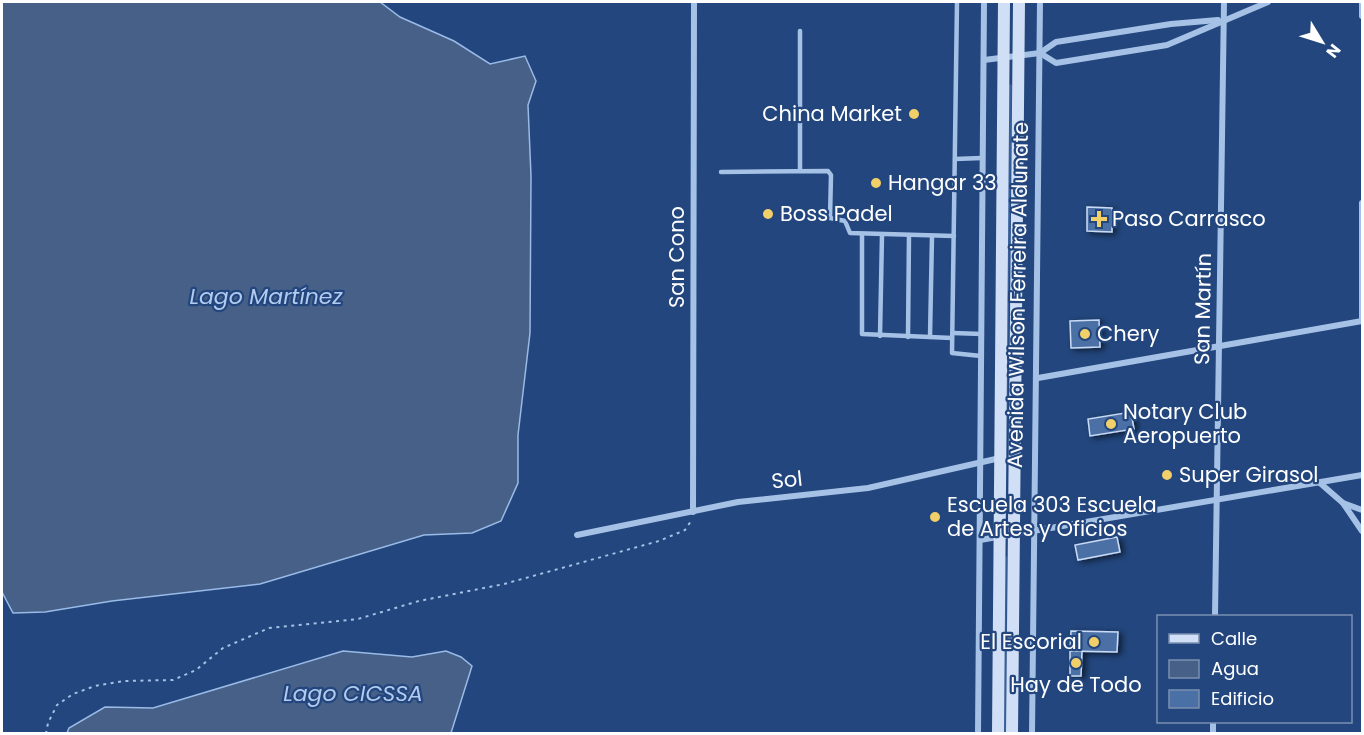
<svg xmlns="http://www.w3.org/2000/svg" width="1364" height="735" viewBox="0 0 1364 735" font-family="Poppins,sans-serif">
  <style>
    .green { fill: #365f9b }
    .water { fill: #466088; stroke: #9abbe7; stroke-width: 1.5 }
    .building { fill: #4b70a6; stroke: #cadbf5; stroke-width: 1.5; filter: url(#shadow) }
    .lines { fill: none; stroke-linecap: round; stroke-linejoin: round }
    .path { stroke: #a6c1e6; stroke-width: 2; stroke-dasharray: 3 4.5; stroke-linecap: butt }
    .service { stroke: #a6c1e6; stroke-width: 4.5 }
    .minor { stroke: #a6c1e6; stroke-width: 6 }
    .secondary { stroke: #d0dff5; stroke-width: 12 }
    .poi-dot { fill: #f1cf69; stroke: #22467d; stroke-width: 2 }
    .labels { text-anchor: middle; stroke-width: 4.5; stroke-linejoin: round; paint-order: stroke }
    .poi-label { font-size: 21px; fill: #fff; stroke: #22467d; text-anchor: start }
    .street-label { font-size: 21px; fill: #fff; stroke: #22467d }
    .water-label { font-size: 22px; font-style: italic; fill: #b2cbee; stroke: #22467d }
  </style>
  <defs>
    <filter id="shadow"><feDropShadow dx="3.5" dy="2" stdDeviation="3" flood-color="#0009"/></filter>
  </defs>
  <rect width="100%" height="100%" fill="#22467d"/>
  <g class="green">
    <path d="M 1010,84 L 1012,85 L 1006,511 L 1009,86 Z"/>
    <path d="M 1007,556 L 1006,733 L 1004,734 L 1005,557 Z"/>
  </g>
  <g class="water">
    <path d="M 2,2 L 380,2 L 400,17 L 454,41 L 490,64 L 525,56 L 536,81 L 528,105 L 531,176 L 530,333 L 518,435 L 518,483 L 501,521 L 472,533 L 424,535 L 260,584 L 112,601 L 45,612 L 13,613 L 2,592 Z"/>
    <path d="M 343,651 L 412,657 L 446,651 L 461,657 L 472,666 L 451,733 L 67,733 L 69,728 L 105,707 L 153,708 Z"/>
  </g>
  <g class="building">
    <path d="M 1087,207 L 1112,208 L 1112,232 L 1087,231 Z"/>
    <path d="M 1099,320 L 1100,347 L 1071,348 L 1070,321 Z"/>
    <path d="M 1131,412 L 1134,429 L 1090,436 L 1088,419 Z"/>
    <path d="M 1117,537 L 1120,552 L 1078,560 L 1075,545 Z"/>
    <path d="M 1071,631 L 1118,632 L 1117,652 L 1070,651 Z"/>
    <path d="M 1070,651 L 1082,651 L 1081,676 L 1070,676 Z"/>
  </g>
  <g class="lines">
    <path class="path" d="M 46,734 L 48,723 L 57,705 L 73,694 L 95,686 L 124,681 L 173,680 L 196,670 L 223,648 L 269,628 L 358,619 L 419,601 L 504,584 L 659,541 L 685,530 L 691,521"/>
    <g class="service">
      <path d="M 957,2 L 952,353 L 981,356"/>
      <path d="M 800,31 L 800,170"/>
      <path d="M 955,159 L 982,158"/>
      <path d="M 721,172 L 828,171 L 831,175 L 830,218 L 845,221 L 850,233 L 954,236"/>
      <path d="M 862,235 L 862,334 L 952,338"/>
      <path d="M 953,333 L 982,334"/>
      <path d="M 880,336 L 882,235"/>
      <path d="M 908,337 L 909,235"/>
      <path d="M 930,337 L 932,236"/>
    </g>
    <g class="minor">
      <path d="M 1362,2 L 1362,16"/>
      <path d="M 1040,53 L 1056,63 L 1167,45 L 1268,2"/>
      <path d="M 1040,53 L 1056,42 L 1171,24 L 1218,20"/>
      <path d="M 984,60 L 1040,53"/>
      <path d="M 1362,321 L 1362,203"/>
      <path d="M 1038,378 L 1362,321"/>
      <path d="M 1320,483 L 1343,503 L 1362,531"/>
      <path d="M 1343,503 L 1362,510"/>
      <path d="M 693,512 L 694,2"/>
      <path d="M 577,535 L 738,502 L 868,488 L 1000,458"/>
      <path d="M 980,540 L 1362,475"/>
      <path d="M 1215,616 L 1224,2"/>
      <path d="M 978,734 L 984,2"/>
      <path d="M 1032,734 L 1040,2"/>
      <path d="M 1213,734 L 1213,722"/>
    </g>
    <g class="secondary">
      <path d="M 998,734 L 1004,2"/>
      <path d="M 1012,734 L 1019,2"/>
    </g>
  </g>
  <g class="poi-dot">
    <circle cx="914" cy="114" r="6"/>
    <circle cx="876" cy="183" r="6"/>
    <circle cx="768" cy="214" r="6"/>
    <path d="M1096 210h6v6h6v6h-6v6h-6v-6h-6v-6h6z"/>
    <circle cx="1085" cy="334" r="6"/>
    <circle cx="1111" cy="424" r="6"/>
    <circle cx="1167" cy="475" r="6"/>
    <circle cx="935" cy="517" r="6"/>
    <circle cx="1094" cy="642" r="6"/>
    <circle cx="1076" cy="663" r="6"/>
  </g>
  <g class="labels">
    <g class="poi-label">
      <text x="902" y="121" text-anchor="end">China Market</text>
      <text x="888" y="190">Hangar 33</text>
      <text x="780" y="221">Boss Padel</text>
      <text x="1112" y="226">Paso Carrasco</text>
      <text x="1097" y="341">Chery</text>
      <text x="1123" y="419">Notary Club<tspan x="1123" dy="24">Aeropuerto</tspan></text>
      <text x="1179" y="482">Super Girasol</text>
      <text x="947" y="512">Escuela 303 Escuela<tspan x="947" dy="24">de Artes y Oficios</tspan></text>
      <text x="1082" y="649" text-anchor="end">El Escorial</text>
      <text x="1076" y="692" text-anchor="middle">Hay de Todo</text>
    </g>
    <g class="street-label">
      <text transform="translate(677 257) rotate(-90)" y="7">San Cono</text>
      <text transform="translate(1018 295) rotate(-89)" y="7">Avenida Wilson Ferreira Aldunate</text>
      <text transform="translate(1203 309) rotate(-89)" y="7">San Martín</text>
      <text transform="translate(787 480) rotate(-6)" y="7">Sol</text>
    </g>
    <g class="water-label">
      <text x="266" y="304">Lago Martínez</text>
      <text x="353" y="701">Lago CICSSA</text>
    </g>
  </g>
  <rect width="1364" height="735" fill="none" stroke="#ffffff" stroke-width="6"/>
  <rect x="1157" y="615" width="195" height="108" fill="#22467d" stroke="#7a90b1" stroke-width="1.5"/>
  <rect x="1169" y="634" width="30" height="9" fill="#d0dff5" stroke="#7a90b1" stroke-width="1.5"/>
  <text x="1211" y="645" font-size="18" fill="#ffffff">Calle</text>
  <rect x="1169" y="660" width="30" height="18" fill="#466088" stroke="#7a90b1" stroke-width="1.5"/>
  <text x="1211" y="675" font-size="18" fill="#ffffff">Agua</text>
  <rect x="1169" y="690" width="30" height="18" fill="#4b70a6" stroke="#7a90b1" stroke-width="1.5"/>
  <text x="1211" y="705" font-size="18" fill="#ffffff">Edificio</text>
  <g transform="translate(1322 42) rotate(128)" stroke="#22467d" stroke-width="4.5" paint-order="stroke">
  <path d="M0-4.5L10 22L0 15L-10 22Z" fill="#ffffff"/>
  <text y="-9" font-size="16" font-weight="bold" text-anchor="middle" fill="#ffffff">N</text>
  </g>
</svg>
